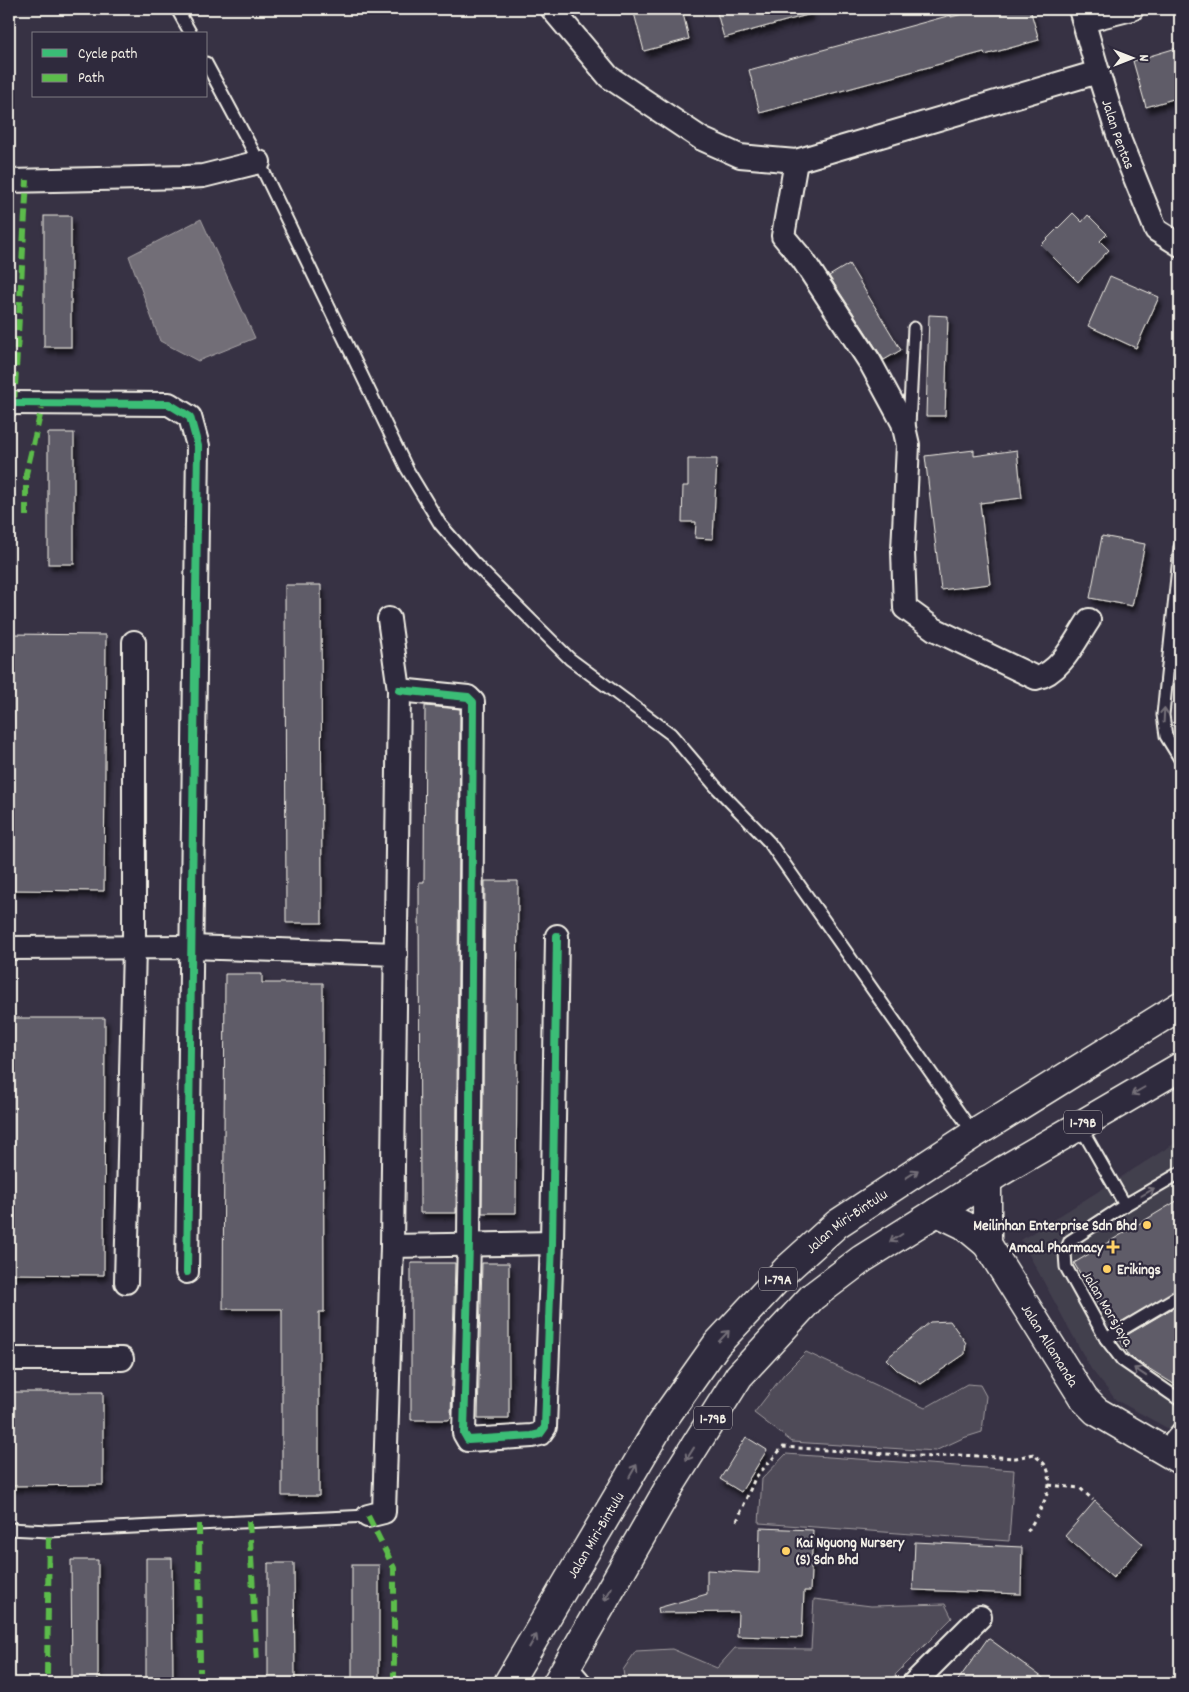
<svg xmlns="http://www.w3.org/2000/svg" width="1189" height="1692" viewBox="0 0 1189 1692" font-family="Dekko,sans-serif">
  <style>
    .built { fill: #433f4e }
    .green { fill: #504b59; stroke: #a29ea0 }
    .water { fill: #726e77; stroke: #a6a2a4 }
    .building { fill: #5f5c67; stroke: #f4f1e8; filter: url(#shadow) }
    .lines { fill: none; stroke-linecap: round; stroke-linejoin: round }
    .service-casing { stroke: #f4f1e8; stroke-width: 15 }
    .minor-casing { stroke: #f4f1e8; stroke-width: 26 }
    .tertiary-casing { stroke: #f4f1e8; stroke-width: 31 }
    .trunk-casing { stroke: #f4f1e8; stroke-width: 31 }
    .path { stroke: #f4f1e8; stroke-width: 3; stroke-dasharray: 4 4; stroke-linecap: butt }
    .service { stroke: #2f2a3d; stroke-width: 11 }
    .minor { stroke: #2f2a3d; stroke-width: 22 }
    .tertiary { stroke: #2f2a3d; stroke-width: 28 }
    .trunk { stroke: #2f2a3d; stroke-width: 28 }
    .quiet { stroke: #5cbc4b; stroke-width: 6; stroke-dasharray: 12 6; stroke-linecap: butt }
    .cycleway-casing { stroke: #2f2a3d; stroke-width: 11 }
    .cycleway { stroke: #3abd76; stroke-width: 8 }
    .oneway { stroke: #747079 }
    .poi-dot { fill: #ffd166; stroke: #2f2a3d; stroke-width: 2 }
    .labels { text-anchor: middle; stroke-width: 4.5; stroke-linejoin: round; paint-order: stroke }
    .shield { fill: #2f2a3d; stroke: #b9b5b5; stroke-width: 1 }
    .shield-label { font-size: 14px; font-weight: bold; fill: #f4f1e8 }
    .street-label { font-size: 15px; fill: #f4f1e8; stroke: #2f2a3d }
    .poi-label { font-size: 15px; font-weight: bold; fill: #f4f1e8; stroke: #2f2a3d; text-anchor: end }
  </style>
  <defs>
    <filter id="shadow"><feDropShadow dx="3" dy="5.5" stdDeviation="2.5" flood-color="#0009"/></filter>
  </defs>
  <rect width="100%" height="100%" fill="#373244"/>
  <filter id="ink" filterUnits="userSpaceOnUse"><feTurbulence type="fractalNoise" baseFrequency=".02" numOctaves="2"/><feDisplacementMap in="SourceGraphic" scale="10" xChannelSelector="R" yChannelSelector="G"/><feConvolveMatrix kernelMatrix="1 2 1 2 8 2 1 2 1" color-interpolation-filters="sRGB"/></filter>
  <g filter="url(#ink)">
    <path class="built" d="M 1180,1140 L 1180,1435 L 1116,1400 L 1091,1369 L 1021,1240 Z"/>
    <g class="green">
      <path d="M 806,1352 L 925,1408 L 967,1384 L 980,1385 L 986,1396 L 982,1432 L 963,1438 L 935,1451 L 792,1442 L 754,1413 L 784,1374 Z"/>
      <path d="M 786,1454 L 1014,1470 L 1009,1541 L 759,1523 L 762,1479 Z"/>
      <path d="M 814,1599 L 871,1606 L 945,1604 L 952,1618 L 887,1683 L 625,1683 L 623,1670 L 636,1651 L 672,1649 L 717,1668 L 735,1648 L 811,1649 Z"/>
    </g>
    <path class="water" d="M 201,219 L 255,338 L 198,361 L 160,341 L 129,256 Z"/>
    <g class="building">
      <path d="M 633,9 L 682,9 L 689,39 L 644,51 Z"/>
      <path d="M 716,9 L 810,9 L 811,14 L 724,38 Z"/>
      <path d="M 981,9 L 1030,9 L 1039,40 L 985,55 L 984,52 L 760,113 L 749,70 L 951,15 L 951,17 Z"/>
      <path d="M 1180,47 L 1180,97 L 1146,107 L 1133,61 Z"/>
      <path d="M 1073,213 L 1082,222 L 1088,215 L 1107,234 L 1100,241 L 1109,250 L 1078,282 L 1041,245 Z"/>
      <rect x="44" y="216" width="27" height="131"/>
      <path d="M 849,264 L 901,350 L 884,360 L 829,276 Z"/>
      <path d="M 1110,276 L 1159,297 L 1136,348 L 1088,326 Z"/>
      <path d="M 929,315 L 948,316 L 945,416 L 926,416 Z"/>
      <rect x="48" y="433" width="26" height="131"/>
      <path d="M 974,450 L 974,456 L 1017,450 L 1022,498 L 980,503 L 990,584 L 941,590 L 925,456 Z"/>
      <path d="M 688,459 L 717,459 L 713,539 L 695,538 L 696,522 L 682,522 L 683,486 L 688,486 Z"/>
      <path d="M 1102,536 L 1145,544 L 1132,606 L 1090,598 Z"/>
      <path d="M 285,585 L 321,585 L 322,923 L 286,923 Z"/>
      <path d="M 9,634 L 106,635 L 104,891 L 9,890 Z"/>
      <path d="M 425,706 L 460,709 L 456,1213 L 420,1213 L 419,882 L 424,882 Z"/>
      <path d="M 485,881 L 518,881 L 516,1213 L 482,1213 Z"/>
      <path d="M 225,974 L 262,974 L 262,983 L 323,983 L 324,1312 L 319,1312 L 319,1496 L 282,1496 L 282,1309 L 223,1309 Z"/>
      <path d="M 9,1018 L 105,1018 L 104,1275 L 9,1274 Z"/>
      <path d="M 1180,1199 L 1180,1288 L 1114,1326 L 1108,1315 L 1106,1317 L 1074,1263 Z"/>
      <path d="M 411,1263 L 455,1263 L 451,1418 L 448,1420 L 411,1420 Z"/>
      <path d="M 482,1263 L 509,1263 L 509,1419 L 478,1419 Z"/>
      <path d="M 1180,1304 L 1180,1388 L 1129,1356 L 1120,1339 Z"/>
      <path d="M 950,1321 L 966,1343 L 965,1354 L 921,1384 L 897,1370 L 886,1359 L 930,1322 Z"/>
      <path d="M 9,1392 L 103,1392 L 103,1485 L 9,1486 Z"/>
      <path d="M 746,1437 L 767,1450 L 741,1492 L 720,1479 Z"/>
      <path d="M 1095,1501 L 1143,1544 L 1113,1578 L 1065,1536 Z"/>
      <path d="M 760,1528 L 813,1530 L 810,1591 L 804,1591 L 802,1638 L 737,1636 L 738,1612 L 659,1613 L 658,1608 L 707,1594 L 707,1570 L 759,1573 Z"/>
      <path d="M 915,1542 L 1022,1547 L 1021,1594 L 913,1590 Z"/>
      <path d="M 146,1558 L 172,1558 L 173,1683 L 146,1683 Z"/>
      <path d="M 71,1560 L 98,1560 L 98,1683 L 72,1683 Z"/>
      <path d="M 268,1563 L 294,1563 L 295,1683 L 268,1683 Z"/>
      <rect x="352" y="1565" width="27" height="118"/>
      <path d="M 988,1638 L 1050,1683 L 956,1683 Z"/>
    </g>
    <g class="lines">
      <g class="service-casing">
        <g id="service">
          <path d="M 177,9 L 191,34"/>
          <path d="M 206,63 L 259,162 L 407,469 L 440,524 L 474,563 L 570,659 L 671,734 L 716,787 L 769,842 L 974,1134"/>
          <path d="M 909,426 L 914,328"/>
          <path d="M 1180,547 L 1163,715 L 1166,736 L 1180,759"/>
          <path d="M 1080,1126 L 1125,1205"/>
          <path d="M 1180,1173 L 1125,1205 L 1070,1241 L 1065,1253 L 1066,1267 L 1106,1339 L 1122,1360 L 1180,1400"/>
          <path d="M 1106,1339 L 1180,1295"/>
          <path d="M 1161,1450 L 1180,1427"/>
          <path d="M 9,1529 L 49,1531 L 368,1516"/>
          <path d="M 570,1663 L 587,1683"/>
        </g>
      </g>
      <g class="minor-casing">
        <g id="minor">
          <path d="M 552,9 L 609,77 L 702,139 L 740,156 L 796,161 L 1098,72"/>
          <path id="s1" d="M 1080,9 L 1098,72 L 1120,141 L 1156,230 L 1180,245"/>
          <path d="M 1084,21 L 1132,9"/>
          <path d="M 796,161 L 783,236 L 803,260 L 870,362 L 903,423 L 908,445 L 903,551 L 905,608 L 934,629 L 1036,678 C 1061,673 1076,639 1089,620"/>
          <path d="M 9,181 L 186,177 L 203,176 L 259,162"/>
          <path d="M 9,403 L 169,404 L 190,417 L 198,446 L 187,1272"/>
          <path d="M 399,690 L 468,697 L 473,702 L 469,1243 L 464,1433 L 468,1440 L 532,1436 L 540,1434 L 545,1427 L 552,1243 L 557,936"/>
          <path d="M 9,948 L 191,947 L 396,954"/>
          <path d="M 392,1246 L 552,1243"/>
          <path d="M 126,1282 L 134,947 L 134,642"/>
          <path d="M 9,1359 L 122,1359"/>
          <path d="M 368,1516 L 384,1512 L 392,1246 L 399,690 L 389,619"/>
          <path d="M 914,1683 L 980,1617"/>
        </g>
      </g>
      <g class="tertiary-casing">
        <g id="tertiary">
          <path id="s2" d="M 937,1212 L 964,1225 L 987,1244 L 1084,1399 L 1096,1411 L 1180,1460"/>
          <path d="M 987,1244 L 987,1180"/>
        </g>
      </g>
      <g class="trunk-casing">
        <g id="trunk">
          <path id="s3" d="M 508,1683 L 661,1423 L 717,1344 L 786,1270 L 837,1224 L 974,1134 L 1180,1006"/>
          <path d="M 557,1683 L 671,1484 L 739,1376 L 812,1297 L 862,1259 L 1002,1171 L 1180,1067"/>
        </g>
      </g>
      <g class="path">
        <path d="M 1049,1485 L 1080,1488 L 1093,1500"/>
        <path d="M 737,1521 L 755,1478 L 783,1447 L 932,1457 L 959,1455 L 1016,1458 L 1034,1454 C 1037,1458 1042,1461 1045,1465 C 1059,1485 1036,1517 1026,1534"/>
      </g>
      <use href="#service" class="service"/>
      <use href="#minor" class="minor"/>
      <use href="#tertiary" class="tertiary"/>
      <use href="#trunk" class="trunk"/>
      <g class="quiet">
        <path d="M 14,403 L 27,180"/>
        <path d="M 26,516 L 26,474 L 43,403"/>
        <path d="M 368,1516 L 394,1568 L 394,1682"/>
        <path d="M 249,1521 L 257,1663"/>
        <path d="M 199,1524 L 200,1672"/>
        <path d="M 47,1675 L 49,1531"/>
      </g>
      <g class="cycleway-casing">
        <g id="cycleway">
          <path d="M 9,403 L 169,404 L 190,417 L 198,446 L 187,1272"/>
          <path d="M 399,690 L 468,697 L 473,702 L 469,1243 L 464,1433 L 468,1440 L 532,1436 L 540,1434 L 545,1427 L 552,1243 L 557,936"/>
        </g>
      </g>
      <use href="#cycleway" class="cycleway"/>
    </g>
    <defs><path id="oneway-shaft" d="M-6 0H5M1.5-3L5.5 0L1.5 3" fill="none" stroke-width="1.6" stroke-linecap="round" stroke-linejoin="round" transform="scale(1.25)"/></defs>
    <g class="oneway">
      <use href="#oneway-shaft" transform="translate(1164 715) rotate(-87)"/>
      <use href="#oneway-shaft" transform="translate(1138 1091) rotate(150)"/>
      <use href="#oneway-shaft" transform="translate(912 1174) rotate(-33)"/>
      <use href="#oneway-shaft" transform="translate(1148 1192) rotate(-30)"/>
      <use href="#oneway-shaft" transform="translate(896 1238) rotate(148)"/>
      <use href="#oneway-shaft" transform="translate(724 1336) rotate(-47)"/>
      <use href="#oneway-shaft" transform="translate(1140 1372) rotate(-146)"/>
      <use href="#oneway-shaft" transform="translate(690 1454) rotate(122)"/>
      <use href="#oneway-shaft" transform="translate(633 1471) rotate(-60)"/>
      <use href="#oneway-shaft" transform="translate(608 1594) rotate(120)"/>
      <use href="#oneway-shaft" transform="translate(533 1641) rotate(-60)"/>
    </g>
  </g>
  <g class="poi-dot">
    <circle cx="1147" cy="1225" r="5"/>
    <path d="M1110.5 1239.5h5v5h5v5h-5v5h-5v-5h-5v-5h5z"/>
    <circle cx="1107" cy="1269" r="5"/>
    <circle cx="786" cy="1551" r="5"/>
  </g>
  <g class="labels">
    <g class="shield">
      <rect x="1064" y="1110.5" width="38" height="23" rx="4"/>
      <rect x="759" y="1267.5" width="38" height="23" rx="4"/>
      <rect x="694" y="1406.5" width="38" height="23" rx="4"/>
    </g>
    <g class="shield-label">
      <text x="1083" y="1127">1-79B</text>
      <text x="778" y="1284">1-79A</text>
      <text x="713" y="1423">1-79B</text>
    </g>
    <g class="street-label">
      <text dy="5" stroke="none"><textPath href="#s1" startOffset="131">Jalan Pentas</textPath></text>
      <text dy="5" stroke="none"><textPath href="#s3" startOffset="578">Jalan Miri-Bintulu</textPath></text>
      <text transform="translate(1108 1308) rotate(59)" y="5">Jalan Morsjaya</text>
      <text dy="5" stroke="none"><textPath href="#s2" startOffset="179">Jalan Allamanda</textPath></text>
      <text dy="5" stroke="none"><textPath href="#s3" startOffset="172">Jalan Miri-Bintulu</textPath></text>
    </g>
    <g class="poi-label">
      <text x="1137" y="1230">Meilinhan Enterprise Sdn Bhd</text>
      <text x="1103" y="1252">Amcal Pharmacy</text>
      <text x="1117" y="1274" text-anchor="start">Erikings</text>
      <text x="796" y="1547" text-anchor="start">Kai Nguong Nursery<tspan x="796" dy="17">(S) Sdn Bhd</tspan></text>
    </g>
  </g>
  <rect width="1189" height="1692" fill="none" stroke="#2f2a3d" stroke-width="30"/>
  <rect x="15" y="15" width="1159" height="1662" fill="none" stroke="#f4f1e8" stroke-width="2" filter="url(#ink)"/>
  <rect x="32" y="32" width="175" height="65" fill="#2f2a3d" stroke="#7e7a81"/>
  <rect x="42" y="49" width="25" height="8" fill="#3abd76" stroke="#7e7a81"/>
  <text x="78" y="58" font-size="15" fill="#f4f1e8">Cycle path</text>
  <rect x="42" y="74" width="25" height="8" fill="#5cbc4b" stroke="#7e7a81"/>
  <text x="78" y="82" font-size="15" fill="#f4f1e8">Path</text>
  <g transform="translate(1132 58) rotate(90)" stroke="#2f2a3d" stroke-width="4" paint-order="stroke">
  <path d="M0-4L9 19L0 12L-9 19Z" fill="#f4f1e8"/>
  <text y="-8" font-size="14" font-weight="bold" text-anchor="middle" fill="#f4f1e8">N</text>
  </g>
</svg>
